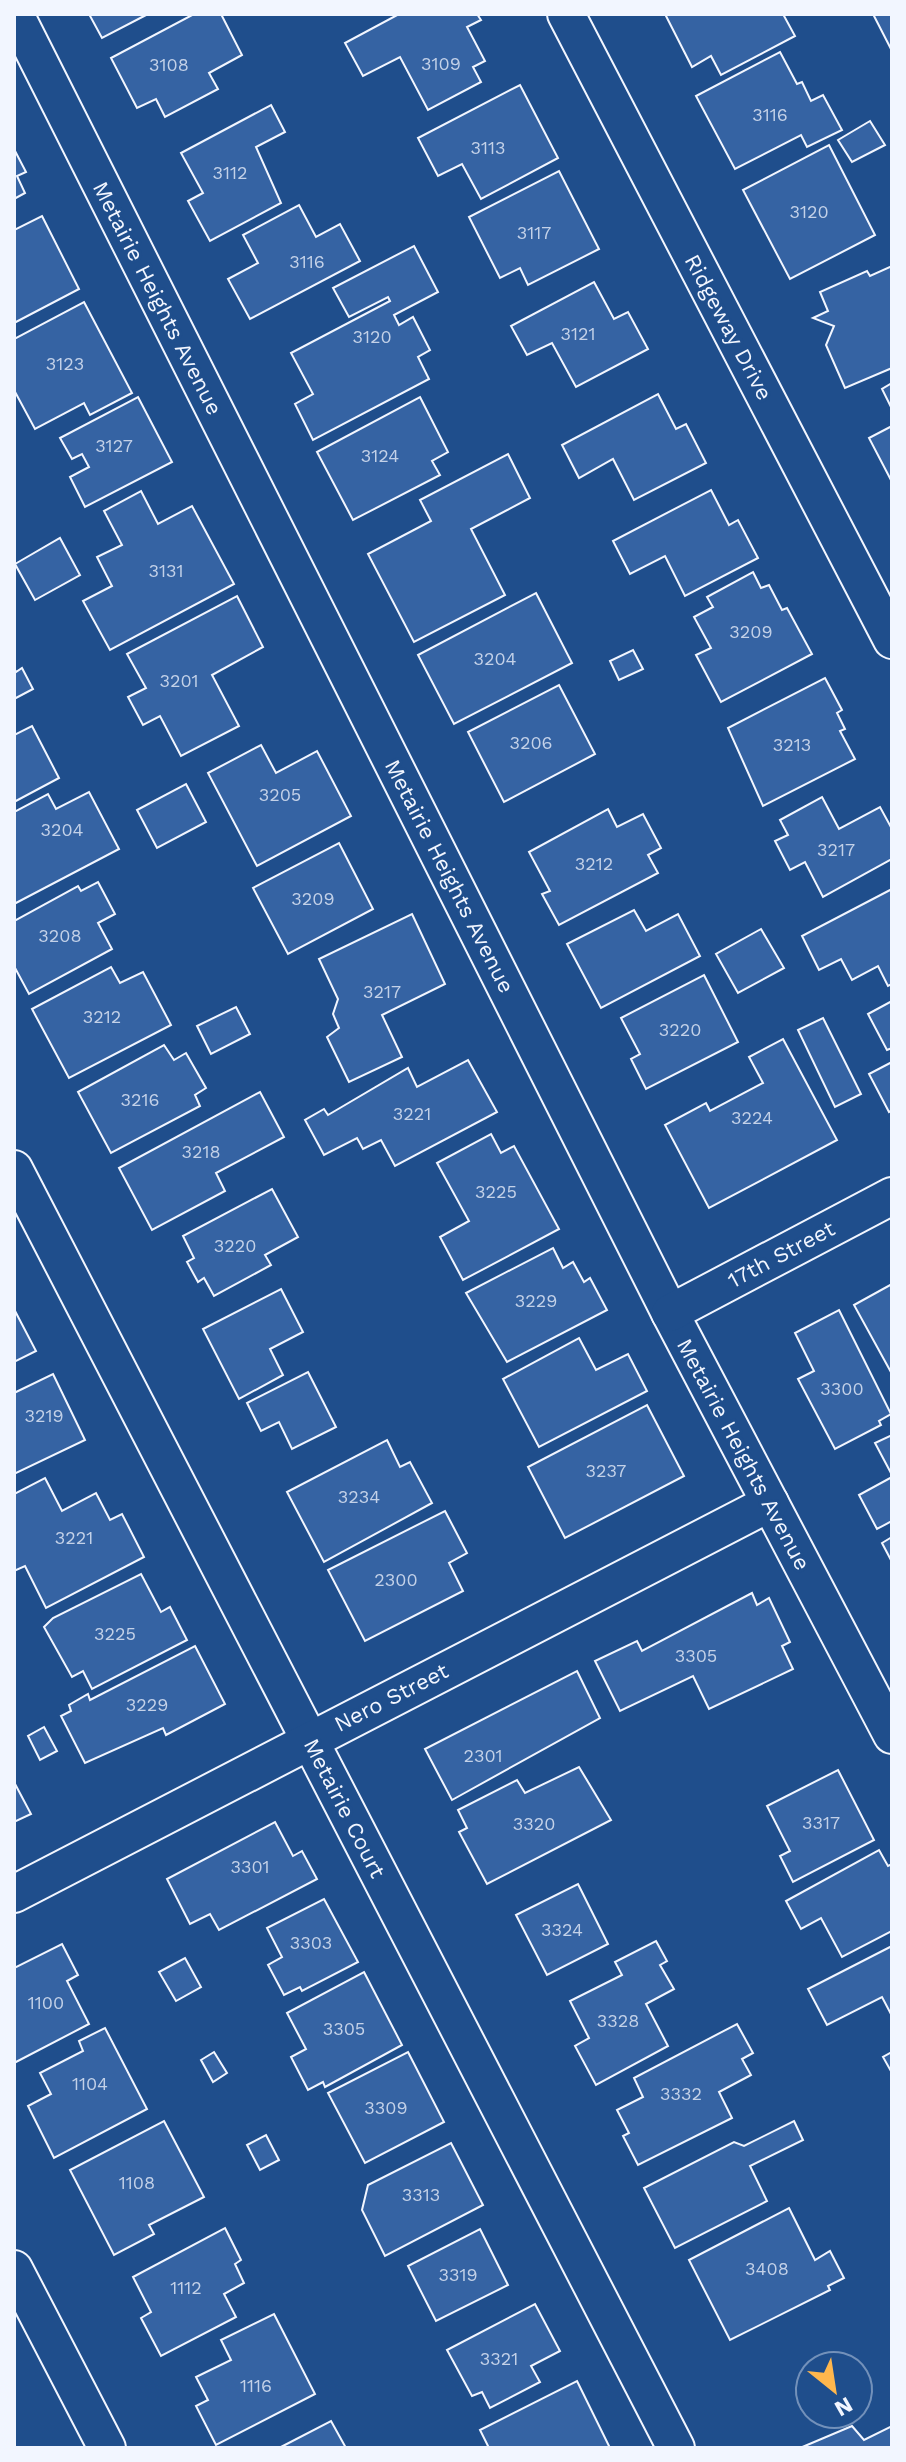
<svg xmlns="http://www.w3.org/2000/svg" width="906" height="2462" viewBox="0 0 906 2462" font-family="'Work Sans',sans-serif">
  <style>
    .building { fill: #3563a3; stroke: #f2f6ff; stroke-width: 2 }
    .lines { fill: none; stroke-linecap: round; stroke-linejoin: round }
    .minor-casing { stroke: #f2f6ff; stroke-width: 40 }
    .minor { stroke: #1f4e8c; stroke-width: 36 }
    .labels { text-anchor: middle; stroke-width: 6; stroke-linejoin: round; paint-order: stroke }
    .number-label { font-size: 18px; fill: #c3d1e8 }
    .street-label { font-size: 22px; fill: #f2f6ff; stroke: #1f4e8c }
  </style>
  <rect width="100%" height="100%" fill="#1f4e8c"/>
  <g class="building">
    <path d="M 89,14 L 148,14 L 102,38 Z"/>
    <path d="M 194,14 L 221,14 L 242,55 L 209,73 L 218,89 L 165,117 L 156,99 L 137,108 L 111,58 Z"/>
    <path d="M 399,14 L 477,14 L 481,20 L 467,27 L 485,61 L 473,67 L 481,82 L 428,110 L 400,57 L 363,76 L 345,43 Z"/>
    <path d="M 665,14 L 783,14 L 795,36 L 721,75 L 711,56 L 692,67 Z"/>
    <path d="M 873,14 L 892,14 L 892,51 Z"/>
    <path d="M 780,52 L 797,84 L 802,82 L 811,101 L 823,95 L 842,130 L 807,147 L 801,135 L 735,169 L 696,96 Z"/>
    <path d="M 520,85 L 558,158 L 481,199 L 462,164 L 438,176 L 418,138 Z"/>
    <path d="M 271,105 L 285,132 L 256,147 L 281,203 L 210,241 L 188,201 L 203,193 L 181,153 Z"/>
    <path d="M 870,121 L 885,145 L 852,162 L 838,140 Z"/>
    <path d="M 829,145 L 875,235 L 790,279 L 743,190 Z"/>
    <path d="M 14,149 L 26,172 L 17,176 L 25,193 L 14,199 Z"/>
    <path d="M 559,171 L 599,249 L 528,285 L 520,268 L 500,278 L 469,217 Z"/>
    <path d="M 299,205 L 316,237 L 340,224 L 360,261 L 250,319 L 228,279 L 258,263 L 243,235 Z"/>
    <path d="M 42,216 L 79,289 L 14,323 L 14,230 Z"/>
    <path d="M 414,246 L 438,292 L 394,315 L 399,325 L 413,317 L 430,350 L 418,357 L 429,379 L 313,440 L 295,404 L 313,394 L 291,353 L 390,301 L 388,297 L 349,317 L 333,288 Z"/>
    <path d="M 892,266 L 892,368 L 845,388 L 826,345 L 834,326 L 813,318 L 828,311 L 820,292 L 867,271 L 870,276 Z"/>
    <path d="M 594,282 L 614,319 L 628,312 L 648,349 L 576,387 L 552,343 L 527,355 L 511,326 Z"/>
    <path d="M 84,302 L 132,393 L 90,415 L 84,403 L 35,429 L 14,390 L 14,339 Z"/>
    <path d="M 892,383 L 892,409 L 882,389 Z"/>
    <path d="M 658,394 L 676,429 L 686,424 L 706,463 L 634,500 L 613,459 L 579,478 L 562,445 Z"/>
    <path d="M 138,397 L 172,462 L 85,507 L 70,477 L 89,467 L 82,454 L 72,459 L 60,438 Z"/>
    <path d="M 420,397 L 448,452 L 432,461 L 440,475 L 353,520 L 317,452 Z"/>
    <path d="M 892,426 L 892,482 L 869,438 Z"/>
    <path d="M 508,454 L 530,498 L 471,529 L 505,595 L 414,642 L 368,554 L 431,521 L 420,500 Z"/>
    <path d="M 711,490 L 729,525 L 738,520 L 758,558 L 685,596 L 665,556 L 630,574 L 613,541 Z"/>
    <path d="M 141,491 L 158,524 L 192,506 L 234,584 L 110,650 L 83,601 L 112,586 L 97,557 L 122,545 L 104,511 Z"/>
    <path d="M 60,538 L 80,575 L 35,600 L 15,564 Z"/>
    <path d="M 753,572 L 761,588 L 769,585 L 782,610 L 787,608 L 812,654 L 721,702 L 696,655 L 711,648 L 694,617 L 713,607 L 707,597 Z"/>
    <path d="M 536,593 L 572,663 L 454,724 L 418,655 Z"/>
    <path d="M 237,596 L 263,647 L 212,675 L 239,726 L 181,756 L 160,716 L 143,725 L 128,697 L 146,688 L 127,654 Z"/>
    <path d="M 633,650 L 643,669 L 619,680 L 610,661 Z"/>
    <path d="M 14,668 L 16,672 L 22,668 L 33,689 L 14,699 Z"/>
    <path d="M 825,678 L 842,710 L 837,713 L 845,729 L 840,731 L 855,759 L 763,806 L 728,728 Z"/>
    <path d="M 559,685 L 595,754 L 504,802 L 468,732 Z"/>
    <path d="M 32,726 L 59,778 L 14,802 L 14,735 Z"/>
    <path d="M 261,745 L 276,773 L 317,751 L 351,816 L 257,866 L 208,773 Z"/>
    <path d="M 186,784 L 206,822 L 157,848 L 137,810 Z"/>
    <path d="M 89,792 L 119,849 L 14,904 L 14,812 L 48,794 L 56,809 Z"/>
    <path d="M 822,797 L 839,829 L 880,807 L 892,829 L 892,859 L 823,897 L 805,862 L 790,870 L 775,841 L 788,835 L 780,820 Z"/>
    <path d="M 608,809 L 617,827 L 643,814 L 661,848 L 648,855 L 658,873 L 559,925 L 542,894 L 550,891 L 529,852 Z"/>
    <path d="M 339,843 L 373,909 L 288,954 L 253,888 Z"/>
    <path d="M 98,882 L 115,914 L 98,923 L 112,949 L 29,994 L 14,966 L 14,921 L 78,886 L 81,891 Z"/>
    <path d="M 892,889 L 892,984 L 888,986 L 878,966 L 852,980 L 841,959 L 819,970 L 802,936 Z"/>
    <path d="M 634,910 L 646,931 L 678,914 L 700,956 L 601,1008 L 567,944 Z"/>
    <path d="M 412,914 L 445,984 L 382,1015 L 402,1057 L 349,1082 L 327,1037 L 339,1028 L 333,1014 L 338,999 L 319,959 Z"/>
    <path d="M 761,929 L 784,968 L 738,993 L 716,954 Z"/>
    <path d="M 111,967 L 120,983 L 143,972 L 171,1025 L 69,1078 L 32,1009 Z"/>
    <path d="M 704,975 L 738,1042 L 646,1089 L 631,1059 L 640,1054 L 621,1018 Z"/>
    <path d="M 892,1001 L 892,1048 L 887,1050 L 868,1014 Z"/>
    <path d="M 236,1007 L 250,1034 L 211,1054 L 197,1026 Z"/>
    <path d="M 823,1018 L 861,1094 L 835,1107 L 798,1030 Z"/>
    <path d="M 783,1039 L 837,1140 L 709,1208 L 665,1125 L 706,1103 L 710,1111 L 763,1083 L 749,1057 Z"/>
    <path d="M 164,1045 L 174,1060 L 186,1053 L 206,1088 L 195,1095 L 200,1106 L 111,1153 L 78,1092 Z"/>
    <path d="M 468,1060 L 497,1112 L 395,1166 L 381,1140 L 363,1149 L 357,1138 L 324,1155 L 305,1120 L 324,1109 L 328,1115 L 408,1068 L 417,1087 Z"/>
    <path d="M 892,1062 L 892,1110 L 889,1112 L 869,1074 Z"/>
    <path d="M 260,1092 L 284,1137 L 216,1173 L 225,1191 L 152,1230 L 119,1168 Z"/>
    <path d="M 491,1134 L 501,1153 L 514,1146 L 559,1229 L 463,1280 L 440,1237 L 469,1221 L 437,1163 Z"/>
    <path d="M 272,1189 L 298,1237 L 265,1255 L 271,1265 L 214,1296 L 204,1278 L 198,1282 L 187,1262 L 194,1258 L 183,1236 Z"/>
    <path d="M 553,1248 L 563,1268 L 573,1262 L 584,1282 L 590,1278 L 607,1310 L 507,1362 L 466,1293 Z"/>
    <path d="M 892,1284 L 892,1374 L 854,1305 Z"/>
    <path d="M 281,1289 L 303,1332 L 270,1349 L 283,1375 L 239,1399 L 203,1329 Z"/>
    <path d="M 14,1309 L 36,1351 L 14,1362 Z"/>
    <path d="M 839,1310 L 891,1414 L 879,1421 L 881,1425 L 835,1449 L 798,1379 L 814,1371 L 795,1333 Z"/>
    <path d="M 579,1338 L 596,1370 L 628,1354 L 647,1391 L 539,1447 L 503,1379 Z"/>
    <path d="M 308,1372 L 336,1427 L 292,1449 L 279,1422 L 261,1431 L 247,1403 Z"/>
    <path d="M 53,1374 L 85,1440 L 14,1474 L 14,1393 Z"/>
    <path d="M 647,1405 L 684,1476 L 565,1538 L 528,1467 Z"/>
    <path d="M 892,1435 L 892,1475 L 875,1443 Z"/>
    <path d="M 387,1440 L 400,1467 L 410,1462 L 432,1503 L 324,1562 L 287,1492 Z"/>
    <path d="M 892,1477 L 892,1521 L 877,1529 L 859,1495 Z"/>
    <path d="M 45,1478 L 62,1511 L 96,1493 L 110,1520 L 122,1514 L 144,1557 L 46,1608 L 25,1566 L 14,1571 L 14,1494 Z"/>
    <path d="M 445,1511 L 467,1553 L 449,1563 L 463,1591 L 365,1641 L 328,1570 Z"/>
    <path d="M 892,1537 L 892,1562 L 882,1543 Z"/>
    <path d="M 141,1574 L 161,1612 L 170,1607 L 187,1640 L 92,1689 L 83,1671 L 72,1677 L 44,1627 L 53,1618 Z"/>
    <path d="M 752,1593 L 757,1605 L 769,1598 L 790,1642 L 782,1646 L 793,1669 L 709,1709 L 693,1676 L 620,1711 L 595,1661 L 637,1641 L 642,1651 Z"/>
    <path d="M 195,1646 L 225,1704 L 166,1735 L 163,1728 L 85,1763 L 61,1716 L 71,1711 L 69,1705 L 88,1694 L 90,1700 Z"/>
    <path d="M 577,1671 L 600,1718 L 452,1800 L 425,1749 Z"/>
    <path d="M 44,1727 L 57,1751 L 40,1760 L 28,1736 Z"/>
    <path d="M 579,1767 L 611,1820 L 487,1884 L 459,1832 L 467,1828 L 458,1810 L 517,1780 L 525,1793 Z"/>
    <path d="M 838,1770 L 874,1840 L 793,1882 L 780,1856 L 790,1851 L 767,1806 Z"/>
    <path d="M 14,1782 L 31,1814 L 14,1822 Z"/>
    <path d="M 275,1822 L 293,1856 L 302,1851 L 317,1879 L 219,1930 L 210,1914 L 190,1924 L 167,1879 Z"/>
    <path d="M 879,1850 L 888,1866 L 892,1864 L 892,1931 L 842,1957 L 821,1918 L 801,1929 L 786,1901 Z"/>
    <path d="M 578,1884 L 608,1944 L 547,1975 L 516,1915 Z"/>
    <path d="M 324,1899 L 358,1962 L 302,1991 L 300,1987 L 284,1995 L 268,1965 L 282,1957 L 267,1928 Z"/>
    <path d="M 656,1941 L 667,1961 L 660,1965 L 674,1989 L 646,2004 L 668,2046 L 596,2085 L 575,2046 L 589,2038 L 570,2001 L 622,1975 L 615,1962 Z"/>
    <path d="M 62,1944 L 78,1975 L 67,1981 L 89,2024 L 14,2063 L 14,1968 Z"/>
    <path d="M 892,1946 L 892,2016 L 882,1997 L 827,2025 L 808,1989 Z"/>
    <path d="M 185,1958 L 201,1987 L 176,2001 L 159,1972 Z"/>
    <path d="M 364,1972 L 402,2045 L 325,2087 L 323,2082 L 308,2090 L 291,2057 L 306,2049 L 287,2013 Z"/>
    <path d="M 737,2024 L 753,2053 L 742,2059 L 751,2075 L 719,2092 L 732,2118 L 638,2165 L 623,2136 L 629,2133 L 617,2110 L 643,2097 L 634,2078 Z"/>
    <path d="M 105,2028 L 147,2109 L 54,2158 L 28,2106 L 51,2094 L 40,2073 L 83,2051 L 79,2041 Z"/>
    <path d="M 214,2052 L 227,2073 L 213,2082 L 201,2060 Z"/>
    <path d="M 408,2052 L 444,2122 L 365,2163 L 328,2093 Z"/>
    <path d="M 892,2052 L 892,2073 L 883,2057 Z"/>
    <path d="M 164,2121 L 204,2197 L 149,2225 L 154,2234 L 114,2255 L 70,2170 Z"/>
    <path d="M 794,2121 L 803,2140 L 750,2166 L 767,2201 L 675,2248 L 644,2188 L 734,2142 L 744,2146 Z"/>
    <path d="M 266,2135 L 279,2160 L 260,2170 L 247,2145 Z"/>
    <path d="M 451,2143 L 483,2205 L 385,2256 L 362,2210 L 368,2185 Z"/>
    <path d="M 789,2208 L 815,2260 L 830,2251 L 844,2278 L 828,2286 L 830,2290 L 730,2340 L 689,2260 Z"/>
    <path d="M 225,2228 L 241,2260 L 235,2264 L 244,2283 L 224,2294 L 236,2317 L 161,2356 L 141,2318 L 151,2312 L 133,2277 Z"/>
    <path d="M 480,2229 L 508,2285 L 436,2321 L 408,2266 Z"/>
    <path d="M 535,2304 L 560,2351 L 531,2366 L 540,2382 L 490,2408 L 482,2392 L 472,2396 L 447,2350 Z"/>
    <path d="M 274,2314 L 315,2394 L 216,2445 L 196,2406 L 208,2400 L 196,2377 L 231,2360 L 221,2340 Z"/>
    <path d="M 577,2381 L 610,2448 L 489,2448 L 480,2430 Z"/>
    <path d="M 331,2421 L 346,2448 L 279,2448 Z"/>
    <path d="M 852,2426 L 864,2440 L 892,2426 L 892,2448 L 800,2448 Z"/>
  </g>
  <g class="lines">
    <g class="minor-casing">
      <g id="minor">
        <path d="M 15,14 L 670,1313 L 892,1735"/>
        <path d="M 566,14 L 892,640"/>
        <path d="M 14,1169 L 676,2448"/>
        <path d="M 670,1313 L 892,1196"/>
        <path d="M 14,1894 L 770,1503"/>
        <path d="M 14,2269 L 107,2448"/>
      </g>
    </g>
    <use href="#minor" class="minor"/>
  </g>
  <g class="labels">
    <g class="number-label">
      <text x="441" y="70">3109</text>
      <text x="169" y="71">3108</text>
      <text x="770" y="121">3116</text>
      <text x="488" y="154">3113</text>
      <text x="230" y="179">3112</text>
      <text x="809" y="218">3120</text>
      <text x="534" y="239">3117</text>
      <text x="307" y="268">3116</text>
      <text x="578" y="340">3121</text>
      <text x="372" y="343">3120</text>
      <text x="65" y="370">3123</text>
      <text x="114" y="452">3127</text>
      <text x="380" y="462">3124</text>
      <text x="166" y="577">3131</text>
      <text x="751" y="638">3209</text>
      <text x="495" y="665">3204</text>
      <text x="179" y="687">3201</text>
      <text x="531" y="749">3206</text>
      <text x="792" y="751">3213</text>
      <text x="280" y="801">3205</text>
      <text x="62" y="836">3204</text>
      <text x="836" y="856">3217</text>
      <text x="594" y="870">3212</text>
      <text x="313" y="905">3209</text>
      <text x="60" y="942">3208</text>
      <text x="382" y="998">3217</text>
      <text x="102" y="1023">3212</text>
      <text x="680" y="1036">3220</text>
      <text x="140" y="1106">3216</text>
      <text x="412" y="1120">3221</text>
      <text x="752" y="1124">3224</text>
      <text x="201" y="1158">3218</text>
      <text x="496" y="1198">3225</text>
      <text x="235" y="1252">3220</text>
      <text x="536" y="1307">3229</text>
      <text x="842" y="1395">3300</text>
      <text x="44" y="1422">3219</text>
      <text x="606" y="1477">3237</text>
      <text x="359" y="1503">3234</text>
      <text x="74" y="1544">3221</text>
      <text x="396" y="1586">2300</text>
      <text x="115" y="1640">3225</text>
      <text x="696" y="1662">3305</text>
      <text x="147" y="1711">3229</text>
      <text x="483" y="1762">2301</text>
      <text x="821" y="1829">3317</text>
      <text x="534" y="1830">3320</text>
      <text x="250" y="1873">3301</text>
      <text x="562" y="1936">3324</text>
      <text x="311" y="1949">3303</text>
      <text x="46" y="2009">1100</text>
      <text x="618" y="2027">3328</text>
      <text x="344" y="2035">3305</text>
      <text x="90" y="2090">1104</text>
      <text x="681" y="2100">3332</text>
      <text x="386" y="2114">3309</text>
      <text x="137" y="2189">1108</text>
      <text x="421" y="2201">3313</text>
      <text x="767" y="2275">3408</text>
      <text x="458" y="2281">3319</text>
      <text x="186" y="2294">1112</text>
      <text x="499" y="2365">3321</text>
      <text x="256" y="2392">1116</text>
    </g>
    <g class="street-label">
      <text transform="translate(158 298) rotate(63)" y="8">Metairie Heights Avenue</text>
      <text transform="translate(729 327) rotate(62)" y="8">Ridgeway Drive</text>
      <text transform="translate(450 876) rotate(63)" y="8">Metairie Heights Avenue</text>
      <text transform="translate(781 1254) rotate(-28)" y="8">17th Street</text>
      <text transform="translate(744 1454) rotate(62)" y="8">Metairie Heights Avenue</text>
      <text transform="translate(391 1697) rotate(-27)" y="8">Nero Street</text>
      <text transform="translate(345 1808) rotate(63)" y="8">Metairie Court</text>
    </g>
  </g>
  <rect width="906" height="2462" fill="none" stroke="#f2f6ff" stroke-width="32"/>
  <g transform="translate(834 2390) rotate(150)"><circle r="38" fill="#1f4e8c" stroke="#7391ba" stroke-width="2"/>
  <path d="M0-6L14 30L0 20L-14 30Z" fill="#ffb74d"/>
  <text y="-12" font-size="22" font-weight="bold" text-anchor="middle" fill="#f2f6ff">N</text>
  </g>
</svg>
